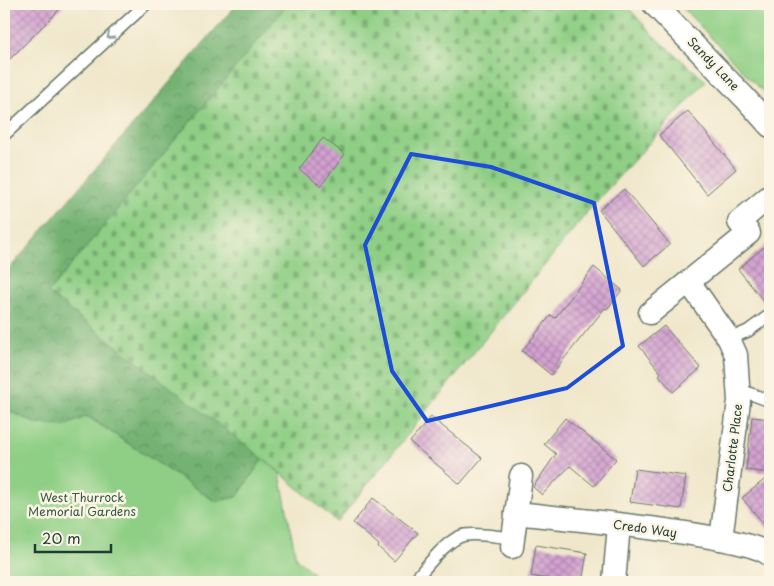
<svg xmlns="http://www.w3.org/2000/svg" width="774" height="586" viewBox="0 0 774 586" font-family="'Playpen Sans',sans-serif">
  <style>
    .green { fill: #8fcf85; stroke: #57865c }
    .forest { fill: url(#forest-crowns); stroke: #497853 }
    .cemetery { fill: url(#cemetery-stones); stroke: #57865c }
    .building { fill: url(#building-cross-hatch) }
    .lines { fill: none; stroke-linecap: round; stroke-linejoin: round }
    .lane-casing { stroke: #687869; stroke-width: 14 }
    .street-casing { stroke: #687869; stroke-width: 25 }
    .lane { stroke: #fff; stroke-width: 11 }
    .street { stroke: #fff; stroke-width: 22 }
    .oneway { stroke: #8f9e9a }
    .marked { fill: none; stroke: #1d4ed8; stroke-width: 4; stroke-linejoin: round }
    .labels { text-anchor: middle; stroke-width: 5; stroke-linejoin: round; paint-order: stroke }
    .street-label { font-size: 12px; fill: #1f3d34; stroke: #fcf5e5 }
    .park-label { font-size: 12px; fill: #355a44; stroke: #fcf5e5 }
  </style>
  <defs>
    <pattern id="forest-crowns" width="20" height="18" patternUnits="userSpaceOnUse" patternTransform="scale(1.25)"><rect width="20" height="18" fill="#73b272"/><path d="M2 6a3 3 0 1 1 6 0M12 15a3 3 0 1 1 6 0" fill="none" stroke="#5e925e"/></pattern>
    <pattern id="cemetery-stones" width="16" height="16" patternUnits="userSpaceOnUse" patternTransform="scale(1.25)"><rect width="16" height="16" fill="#8fcf85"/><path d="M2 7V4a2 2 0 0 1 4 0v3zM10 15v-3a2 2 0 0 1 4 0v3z" fill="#74a96e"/></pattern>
    <pattern id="building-cross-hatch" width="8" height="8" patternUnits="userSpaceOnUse" patternTransform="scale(1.25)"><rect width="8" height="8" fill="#d4a2d1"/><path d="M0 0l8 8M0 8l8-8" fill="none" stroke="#ab85aa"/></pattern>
  </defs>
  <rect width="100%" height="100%" fill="#fcf5e5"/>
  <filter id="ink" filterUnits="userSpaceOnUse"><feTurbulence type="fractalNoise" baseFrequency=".02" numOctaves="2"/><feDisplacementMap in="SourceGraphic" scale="10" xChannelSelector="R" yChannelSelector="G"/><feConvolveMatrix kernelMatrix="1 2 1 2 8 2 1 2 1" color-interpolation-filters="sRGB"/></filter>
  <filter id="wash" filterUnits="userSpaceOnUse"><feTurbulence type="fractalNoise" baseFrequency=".0096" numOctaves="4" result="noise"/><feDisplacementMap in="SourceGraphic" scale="20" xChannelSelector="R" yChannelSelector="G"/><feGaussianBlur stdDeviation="1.12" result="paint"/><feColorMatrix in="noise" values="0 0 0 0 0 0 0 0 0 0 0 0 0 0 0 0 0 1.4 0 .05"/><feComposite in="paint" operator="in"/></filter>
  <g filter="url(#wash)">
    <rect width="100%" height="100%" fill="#f0e7cb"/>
    <g class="green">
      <path d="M 679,4 L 770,4 L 770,96 L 758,87 Z"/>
      <path d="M 4,408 L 37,424 L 65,426 L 87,416 L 215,501 L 237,497 L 263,458 L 280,473 L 296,558 L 323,582 L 4,582 Z"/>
    </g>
    <path class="forest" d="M 237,4 L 288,4 L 48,293 L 263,458 L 237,497 L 215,501 L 87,416 L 65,426 L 37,424 L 4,408 L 4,275 Z"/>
    <path class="cemetery" d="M 288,4 L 625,4 L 655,37 L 706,81 L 594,204 L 337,522 L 270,464 L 48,293 Z"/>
    <g id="blocks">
      <g class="building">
        <path d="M 4,4 L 65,4 L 4,65 Z"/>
        <path d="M 688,111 L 736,169 L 707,194 L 659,135 Z"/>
        <path d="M 323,138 L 345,154 L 321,186 L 299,169 Z"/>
        <path d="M 624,189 L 670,244 L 644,266 L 599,210 Z"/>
        <path d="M 770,242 L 770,308 L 769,308 L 738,269 Z"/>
        <path d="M 594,267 L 622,290 L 607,309 L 605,308 L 551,375 L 522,351 L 551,315 L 555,318 Z"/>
        <path d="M 664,326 L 701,368 L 673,392 L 659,375 L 661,373 L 639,346 Z"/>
        <path d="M 431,417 L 482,458 L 460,484 L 410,442 Z"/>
        <path d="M 752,417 L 770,419 L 770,473 L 746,470 Z"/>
        <path d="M 565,418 L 616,459 L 594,486 L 570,466 L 542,495 L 533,487 L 556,454 L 544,444 Z"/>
        <path d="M 635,469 L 686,476 L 681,509 L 630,502 Z"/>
        <path d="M 770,475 L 770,531 L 742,498 Z"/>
        <path d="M 373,498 L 418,533 L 394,561 L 378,547 L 379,545 L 353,523 Z"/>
        <path d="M 536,545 L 587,553 L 582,582 L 565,582 L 531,576 Z"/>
      </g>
    </g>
  </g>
  <g filter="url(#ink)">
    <use href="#blocks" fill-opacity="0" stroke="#687869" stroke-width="1"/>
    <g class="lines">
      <g class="lane-casing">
        <g id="lane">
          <path d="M 4,135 L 146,4"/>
          <path d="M 729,339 L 748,331 L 770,315"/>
          <path d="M 738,389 L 770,401"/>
          <path d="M 413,582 C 425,569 447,538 465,535 C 480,533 498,537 513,538"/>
        </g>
      </g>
      <g class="street-casing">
        <g id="street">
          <path d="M 654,4 L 745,98 L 770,126"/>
          <path d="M 689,282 L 729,339 L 736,355 L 739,401 L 721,539"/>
          <path d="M 650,313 L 749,233 L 739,222 L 770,196"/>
          <path d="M 516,513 C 558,518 748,534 770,555"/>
          <path d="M 512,547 L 521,476"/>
          <path d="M 614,582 L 619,525"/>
        </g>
      </g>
      <use href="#lane" class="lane"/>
      <use href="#street" class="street"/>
    </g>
    <defs><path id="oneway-chevron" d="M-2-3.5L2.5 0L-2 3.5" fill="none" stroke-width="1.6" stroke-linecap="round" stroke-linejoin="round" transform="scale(1.25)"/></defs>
    <use class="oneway" href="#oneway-chevron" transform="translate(110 36) rotate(138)"/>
  </g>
  <path class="marked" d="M 411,154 L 491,167 L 594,203 L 623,346 L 567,388 L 427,421 L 392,371 L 365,245 Z"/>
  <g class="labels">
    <g class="street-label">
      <text transform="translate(713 64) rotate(46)" y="4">Sandy Lane</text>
      <text transform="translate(733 448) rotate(-83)" y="4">Charlotte Place</text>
      <text transform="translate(645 529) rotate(8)" y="4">Credo Way</text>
    </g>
    <g class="park-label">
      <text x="82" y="502">West Thurrock<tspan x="82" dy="14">Memorial Gardens</tspan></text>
    </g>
  </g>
  <rect width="774" height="586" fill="none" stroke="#fcf5e5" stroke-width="20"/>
  <path d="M35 544v8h76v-8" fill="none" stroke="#1f3d34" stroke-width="2.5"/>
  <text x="42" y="544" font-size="15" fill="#1f3d34" stroke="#fcf5e5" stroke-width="4" paint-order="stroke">20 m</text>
</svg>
